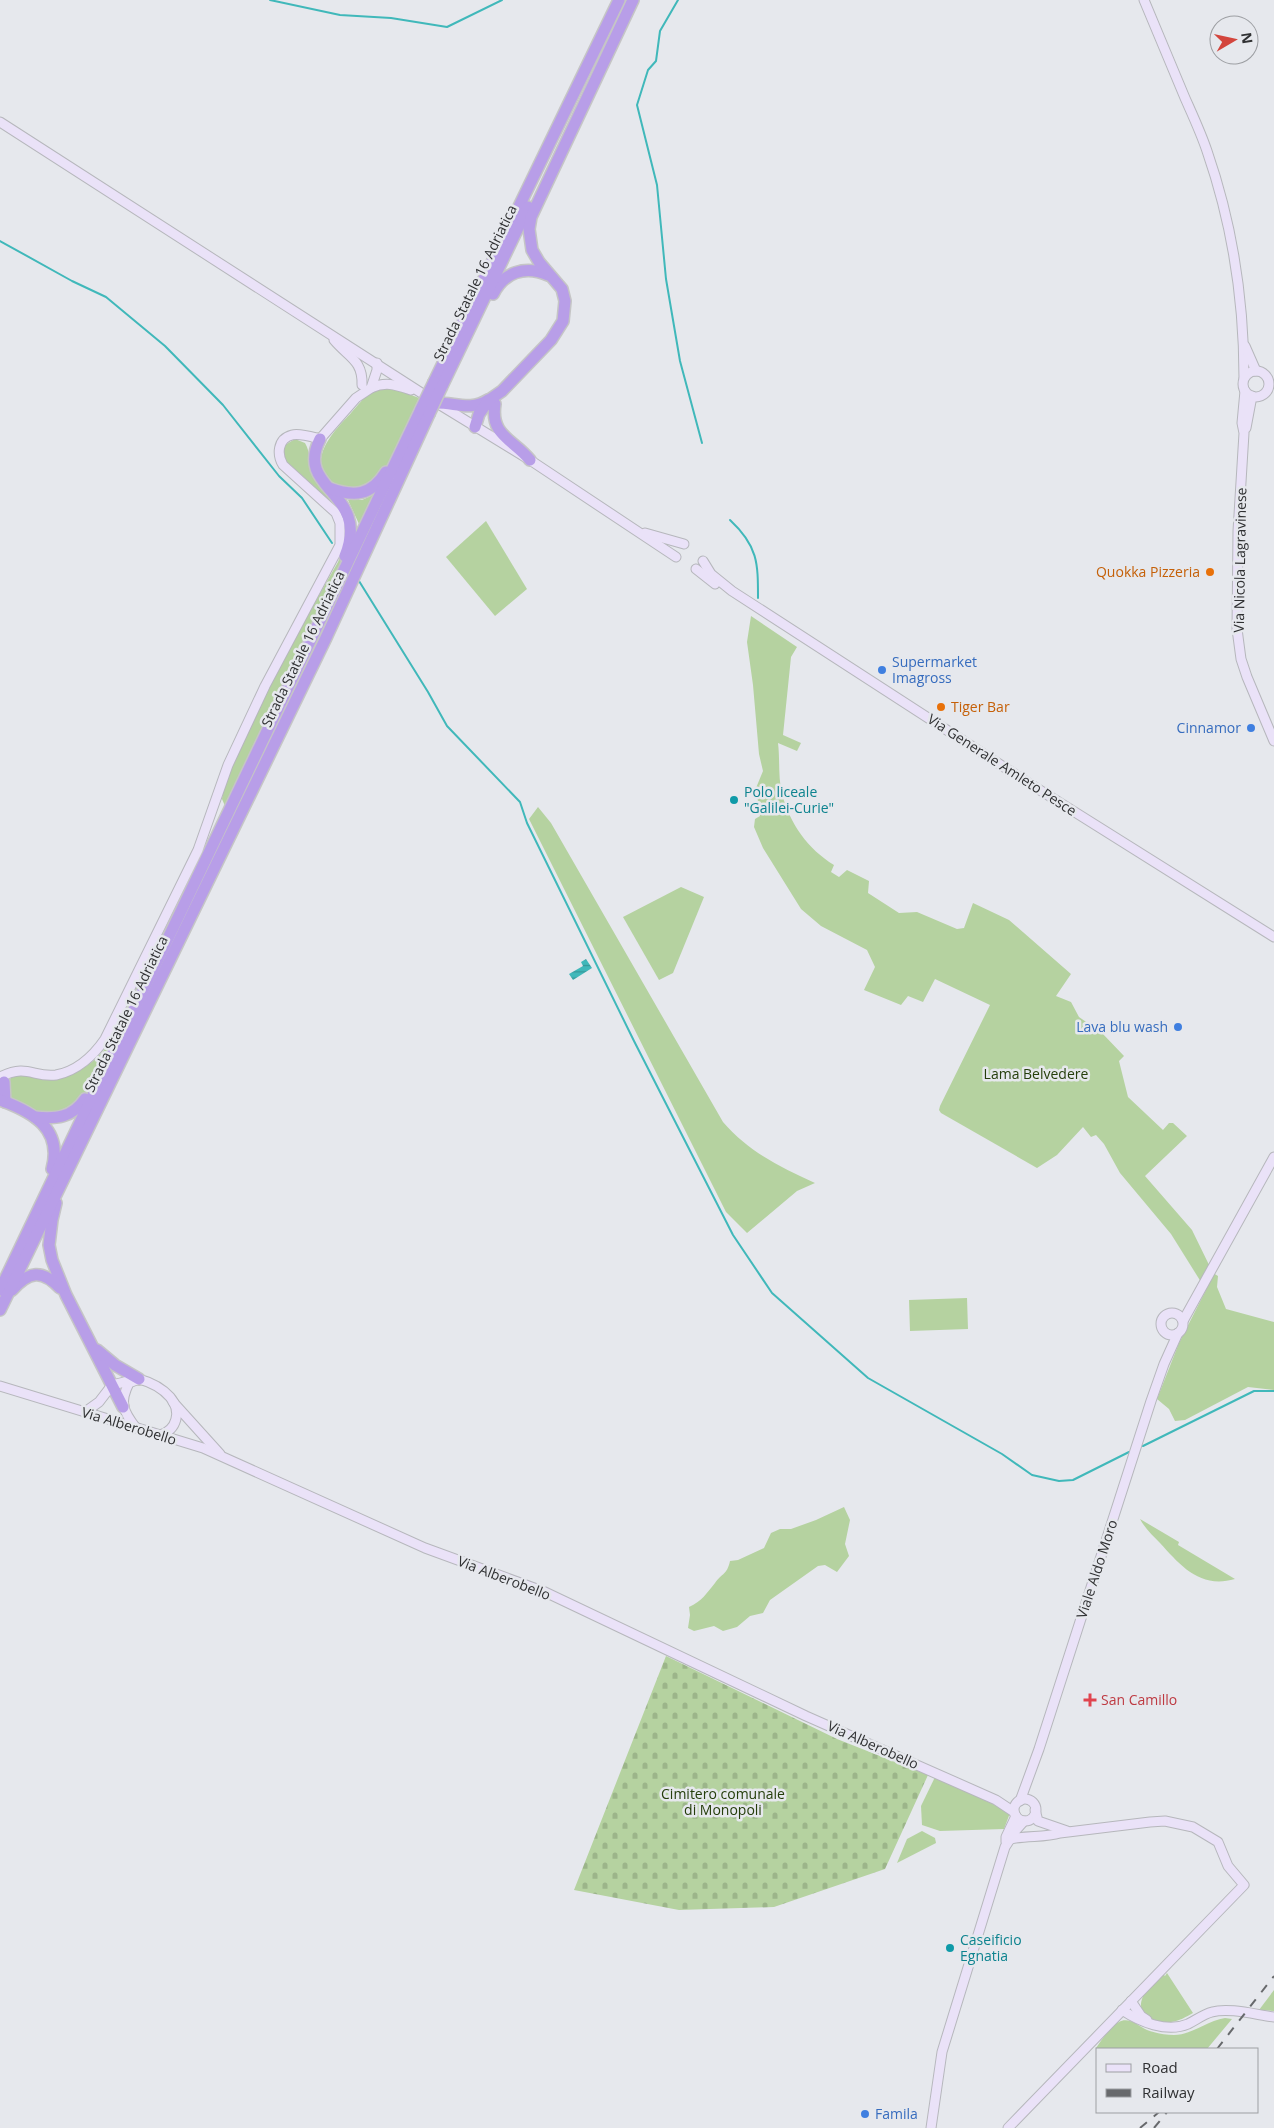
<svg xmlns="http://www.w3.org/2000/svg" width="1274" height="2128" viewBox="0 0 1274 2128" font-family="'Open Sans',sans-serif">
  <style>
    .green { fill: #b5d2a0 }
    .cemetery { fill: url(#cemetery-stones) }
    .water { fill: url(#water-rules) }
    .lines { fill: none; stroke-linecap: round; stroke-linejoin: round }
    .stream { stroke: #40b8ba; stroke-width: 2 }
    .secondary-casing { stroke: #b6b7bc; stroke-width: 11 }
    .highway-casing { stroke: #c5c5c6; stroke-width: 14 }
    .secondary { stroke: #eae2f8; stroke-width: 9 }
    .highway { stroke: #b89ee8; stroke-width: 11 }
    .rail { stroke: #67696c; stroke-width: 2; stroke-dasharray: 9 9; stroke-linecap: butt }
    .highway-bridge-casing { stroke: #c5c5c6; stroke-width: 14; stroke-linecap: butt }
    .highway-bridge { stroke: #b89ee8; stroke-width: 11 }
    .food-dot { fill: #e8710a; stroke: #e6e8ed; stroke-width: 2 }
    .shop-dot { fill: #3f7fe0; stroke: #e6e8ed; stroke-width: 2 }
    .culture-dot { fill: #0f9aa8; stroke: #e6e8ed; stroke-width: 2 }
    .health-dot { fill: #e0444e; stroke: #e6e8ed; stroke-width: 2 }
    .labels { text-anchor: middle; stroke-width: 5; stroke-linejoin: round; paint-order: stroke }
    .street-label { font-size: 14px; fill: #303133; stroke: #e6e8ed }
    .food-label { font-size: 14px; fill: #c56008; stroke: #e6e8ed; text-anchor: end }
    .shop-label { font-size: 14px; fill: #366cbe; stroke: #e6e8ed; text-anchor: start }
    .culture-label { font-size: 14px; fill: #0d838f; stroke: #e6e8ed; text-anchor: start }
    .park-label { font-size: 14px; fill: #253e0b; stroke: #e6e8ed }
    .health-label { font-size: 14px; fill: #be3a42; stroke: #e6e8ed; text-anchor: start }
  </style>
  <defs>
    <pattern id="cemetery-stones" width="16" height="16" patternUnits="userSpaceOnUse" patternTransform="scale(1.25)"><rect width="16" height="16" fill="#b5d2a0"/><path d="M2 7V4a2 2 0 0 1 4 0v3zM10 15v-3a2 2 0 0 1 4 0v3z" fill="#9cb58a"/></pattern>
    <pattern id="water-rules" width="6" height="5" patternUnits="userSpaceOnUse" patternTransform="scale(1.25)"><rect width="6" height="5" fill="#40b8ba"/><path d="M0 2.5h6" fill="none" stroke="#369698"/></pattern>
  </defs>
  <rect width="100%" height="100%" fill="#e6e8ed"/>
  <g class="green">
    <path d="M 388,386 L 419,398 L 384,473 L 360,490 C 352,488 340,488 334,483 C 303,462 335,430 351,413 C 358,405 367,393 377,389 C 380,388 384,387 388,386 Z"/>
    <path d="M 295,439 L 305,443 C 311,453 309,465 314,476 C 318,485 326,490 333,496 C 353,513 352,533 344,556 L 225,806 L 222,799 L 223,791 L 233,764 L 283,658 L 338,562 L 346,540 L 345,520 L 339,509 L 286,461 L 283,450 L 285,445 Z"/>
    <path d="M 373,495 L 359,524 L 348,500 L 362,500 Z"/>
    <path d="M 486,521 L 527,589 L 495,616 L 446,557 Z"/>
    <path d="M 751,616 L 797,647 L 791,657 L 783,735 L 801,743 L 797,751 L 778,743 C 780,759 778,778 782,794 C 790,824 808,849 834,865 L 831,872 L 839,877 L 847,870 L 869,881 L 868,893 L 899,913 L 917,912 L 957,929 L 964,928 L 973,903 L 1009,920 L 1071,974 L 1056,996 L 1071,1002 L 1079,1017 L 1102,1033 L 1124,1056 L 1119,1061 L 1128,1097 L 1163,1130 L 1169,1123 L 1173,1123 L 1187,1136 L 1145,1176 L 1192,1230 L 1213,1273 L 1218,1276 L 1217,1287 L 1226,1309 L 1274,1322 L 1274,1390 L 1248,1387 L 1185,1420 L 1175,1421 L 1169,1409 L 1157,1399 L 1179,1343 L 1206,1290 L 1171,1234 L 1120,1173 L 1104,1144 L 1096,1135 L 1091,1137 L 1083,1127 L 1057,1155 L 1037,1168 L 941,1113 L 939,1110 L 940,1106 L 990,1005 L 935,979 L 923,1002 L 908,996 L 901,1005 L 864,990 L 875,967 L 867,950 L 821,926 L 801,909 L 763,848 L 754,827 L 755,819 L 760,816 L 756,788 L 763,771 L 759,754 L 753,685 L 747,642 Z"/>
    <path d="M 538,807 L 551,823 L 723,1122 C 749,1152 780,1167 815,1183 L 797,1191 L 747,1233 L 726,1212 L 529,819 Z"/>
    <path d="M 681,887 L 704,897 L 673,973 L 659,980 L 623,917 Z"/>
    <path d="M 159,944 L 83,1099 L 65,1114 L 36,1112 L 10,1098 L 8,1082 L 11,1078 C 23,1073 30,1078 42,1079 C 65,1083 90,1067 104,1050 Z"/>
    <path d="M 967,1298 L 968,1329 L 910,1331 L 909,1300 Z"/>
    <path d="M 844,1507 L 850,1520 L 845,1544 L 849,1556 L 837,1572 L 825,1565 L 818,1566 L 770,1600 L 763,1613 L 750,1616 L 737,1627 L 723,1631 L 714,1626 L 694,1631 L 688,1628 L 690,1615 L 689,1607 C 702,1601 706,1594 715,1583 C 722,1573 727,1575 730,1561 L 738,1560 L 764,1548 L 771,1533 L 780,1529 L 791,1529 L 816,1520 Z"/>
    <path d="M 1140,1519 L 1179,1542 L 1178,1545 L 1235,1579 C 1200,1589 1181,1566 1160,1543 C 1153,1536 1144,1527 1140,1519 Z"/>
    <path d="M 936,1775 L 1010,1813 L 1004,1829 L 940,1831 L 922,1825 L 921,1806 Z"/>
    <path d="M 922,1831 L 935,1838 L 936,1843 L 897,1863 L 907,1839 Z"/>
    <path d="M 1167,1973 L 1193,2013 C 1186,2017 1179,2021 1171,2022 C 1157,2023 1136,2016 1142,1999 C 1144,1989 1157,1982 1163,1974 L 1165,1976 Z"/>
    <path d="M 1274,1990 L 1274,2011 L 1259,2010 Z"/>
    <path d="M 1225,2018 L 1232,2019 L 1207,2049 L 1096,2048 C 1102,2040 1109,2027 1119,2022 C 1128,2016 1139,2026 1147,2030 C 1155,2033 1165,2035 1174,2035 C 1191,2035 1207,2021 1225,2018 Z"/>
  </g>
  <path class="cemetery" d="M 666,1656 L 837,1739 L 928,1775 L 885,1869 L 774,1907 L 679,1910 L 574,1890 Z"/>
  <path class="water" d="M 586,959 L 592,968 L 573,980 L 569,974 L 583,966 L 581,962 Z"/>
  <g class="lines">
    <g class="stream">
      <path d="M 270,0 L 340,15 L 391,18 L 447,27 L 502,0"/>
      <path d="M 678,0 L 660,31 L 656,61 L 648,70 L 637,105 L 657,185 L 666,279 L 680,361 L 702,443"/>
      <path d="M 0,241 L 72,281 L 106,297 L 165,346 L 223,405 L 279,476 L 302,498 L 332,543"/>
      <path d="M 730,520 C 758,546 758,563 758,598"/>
      <path d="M 359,581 L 428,692 L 447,726 L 520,802 L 527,823 L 634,1041 L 733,1235 L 772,1293 L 868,1378 L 1002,1454 L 1032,1475 L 1059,1481 L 1073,1480 L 1129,1452"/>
      <path d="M 1143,1446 L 1254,1391 L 1274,1391"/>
    </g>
    <g class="secondary-casing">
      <g id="secondary">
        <path d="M 1144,0 C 1158,33 1171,65 1185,98 C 1193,116 1201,133 1207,151 C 1232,223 1244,302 1244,378"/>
        <path d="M 0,122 L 437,403 L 530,460 L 676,557"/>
        <path d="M 334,340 C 348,357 363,360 362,385"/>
        <path d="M 1245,346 L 1256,371"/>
        <circle cx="1256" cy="384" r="13"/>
        <path d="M 371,388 C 386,381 396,385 411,390"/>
        <path d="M 1245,391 L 1242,423 L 1244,433 L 1238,531 L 1237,629 L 1241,659 L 1247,677 L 1274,741"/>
        <path d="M 1246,428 L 1252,396"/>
        <path d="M 645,533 L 684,544"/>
        <path d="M 703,561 L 711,574 L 732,591 L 1027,782 L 1274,937"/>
        <path d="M 696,569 L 715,584"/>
        <path d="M 0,1077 C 28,1063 33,1078 56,1075 C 77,1071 94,1055 105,1039 L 198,850 L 228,765 L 265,686 L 340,545 L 340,523 L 336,513 L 283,465 C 277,455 277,439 292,435 C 300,433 312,437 320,439 L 356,398 L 371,388 L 377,370 L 377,363"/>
        <circle cx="1172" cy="1324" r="11"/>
        <path d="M 1183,1321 L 1274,1157"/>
        <path d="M 0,1386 L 203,1448 L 425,1548 L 545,1592 L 806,1716 L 996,1800 L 1014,1812"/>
        <path d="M 173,1402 L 220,1454"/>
        <path d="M 85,1412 L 99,1402 L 112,1385 L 133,1380"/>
        <path d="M 136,1428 C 123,1411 119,1403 129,1383 L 139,1379 C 150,1382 162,1388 170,1397 C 182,1411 177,1430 160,1435"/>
        <circle cx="1025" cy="1810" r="11"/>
        <path d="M 1020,1801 L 1039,1749 L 1151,1401 L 1164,1364 L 1178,1333"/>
        <path d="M 1035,1810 L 1038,1821 L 1067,1831"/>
        <path d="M 1006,1842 L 1006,1837 L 1016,1816"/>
        <path d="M 1131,2001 L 1141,2016 L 1147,2020"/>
        <path d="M 1122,2010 C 1140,2022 1167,2033 1188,2024 C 1196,2020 1204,2014 1212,2012 C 1229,2007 1257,2015 1274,2017"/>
        <path d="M 931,2128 L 942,2052 L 1005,1847 L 1016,1830 L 1024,1821"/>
        <path d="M 1008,2128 L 1244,1885 L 1228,1866 L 1218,1842 L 1193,1827 L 1165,1821 L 1150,1822 L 1060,1833 C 1044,1838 1028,1835 1011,1839"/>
      </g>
    </g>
    <g class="highway-casing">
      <g id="highway">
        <path d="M 493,294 C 504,272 525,265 548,275"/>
        <path d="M 434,382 L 619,0"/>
        <path d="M 442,386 L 528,207"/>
        <path d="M 437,403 C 456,403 471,411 488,400"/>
        <path d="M 495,404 C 490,436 513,439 530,460"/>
        <path d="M 475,427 L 479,414 L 489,400 L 502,391 L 551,340 L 563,321 L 565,301 L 562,289 L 539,262 L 532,250 L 529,229 L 531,217 L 633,0"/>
        <path d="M 320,439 C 294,491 371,491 345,556"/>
        <path d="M 329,488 C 354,497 371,496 386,472"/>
        <path d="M 4,1082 L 5,1102"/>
        <path d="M 0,1100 C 33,1112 63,1129 52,1169"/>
        <path d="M 35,1117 C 56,1119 72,1118 85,1099"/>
        <path d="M 56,1203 L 52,1220 L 49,1245 L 52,1260 L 66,1295 L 123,1407"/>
        <path d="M 0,1290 L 421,409"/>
        <path d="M 12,1290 C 29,1271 42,1269 60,1288"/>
        <path d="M 0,1310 L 325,640 L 429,414"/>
        <path d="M 97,1350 L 115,1365 L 139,1379"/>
      </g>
    </g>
    <use href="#secondary" class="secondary"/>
    <use href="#highway" class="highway"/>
    <g class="rail">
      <path d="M 1217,2049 L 1274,1976"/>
      <path d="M 1140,2128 L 1159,2112"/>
      <path d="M 1154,2128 L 1167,2112"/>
    </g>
    <g class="highway-bridge-casing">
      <g id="highway-bridge">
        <path d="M 421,409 L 434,382"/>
        <path d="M 429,414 L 442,386"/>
      </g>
    </g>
    <use href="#highway-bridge" class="highway-bridge"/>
  </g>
  <g class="food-dot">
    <circle cx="1210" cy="572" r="5"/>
    <circle cx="941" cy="707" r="5"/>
  </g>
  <g class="shop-dot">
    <circle cx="882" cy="670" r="5"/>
    <circle cx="1251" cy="728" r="5"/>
    <circle cx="1178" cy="1027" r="5"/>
    <circle cx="865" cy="2114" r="5"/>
  </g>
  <g class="culture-dot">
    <circle cx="734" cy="800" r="5"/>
    <circle cx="950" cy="1948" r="5"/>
  </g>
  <path class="health-dot" d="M1087.5 1692.5h5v5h5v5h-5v5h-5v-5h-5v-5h5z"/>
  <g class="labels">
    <g class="street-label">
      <text transform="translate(475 283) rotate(-64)" y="5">Strada Statale 16 Adriatica</text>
      <text transform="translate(1240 560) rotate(-89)" y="5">Via Nicola Lagravinese</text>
      <text transform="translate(303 649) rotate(-64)" y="5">Strada Statale 16 Adriatica</text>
      <text transform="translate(1002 765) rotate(33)" y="5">Via Generale Amleto Pesce</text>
      <text transform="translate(126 1014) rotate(-64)" y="5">Strada Statale 16 Adriatica</text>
      <text transform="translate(129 1426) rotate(17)" y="5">Via Alberobello</text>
      <text transform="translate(1097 1569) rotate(-72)" y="5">Viale Aldo Moro</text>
      <text transform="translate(504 1578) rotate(21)" y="5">Via Alberobello</text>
      <text transform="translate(873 1745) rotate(24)" y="5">Via Alberobello</text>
    </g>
    <g class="food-label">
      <text x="1200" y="577">Quokka Pizzeria</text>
      <text x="951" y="712" text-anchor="start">Tiger Bar</text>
    </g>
    <g class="shop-label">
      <text x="892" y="667">Supermarket<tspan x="892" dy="16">Imagross</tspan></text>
      <text x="1241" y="733" text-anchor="end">Cinnamor</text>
      <text x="1168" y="1032" text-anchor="end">Lava blu wash</text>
      <text x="875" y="2119">Famila</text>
    </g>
    <g class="culture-label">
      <text x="744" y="797">Polo liceale<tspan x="744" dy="16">"Galilei-Curie"</tspan></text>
      <text x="960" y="1945">Caseificio<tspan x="960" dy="16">Egnatia</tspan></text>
    </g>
    <g class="park-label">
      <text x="1036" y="1079">Lama Belvedere</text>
      <text x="723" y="1799">Cimitero comunale<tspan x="723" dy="16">di Monopoli</tspan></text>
    </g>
    <g class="health-label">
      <text x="1101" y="1705">San Camillo</text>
    </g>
  </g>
  <rect x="1096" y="2048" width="162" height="65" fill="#e6e8ed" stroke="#9d9fa3"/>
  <rect x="1106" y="2064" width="25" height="8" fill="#eae2f8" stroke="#9d9fa3"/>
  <text x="1142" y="2073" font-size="15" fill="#303133">Road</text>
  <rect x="1106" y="2089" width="25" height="8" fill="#67696c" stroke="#9d9fa3"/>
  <text x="1142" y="2098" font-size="15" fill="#303133">Railway</text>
  <g transform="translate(1234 40) rotate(81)"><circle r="24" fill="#e6e8ed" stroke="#9d9fa3"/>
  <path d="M0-4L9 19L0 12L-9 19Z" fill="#d3453d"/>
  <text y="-8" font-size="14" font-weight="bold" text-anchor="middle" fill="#303133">N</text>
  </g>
</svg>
